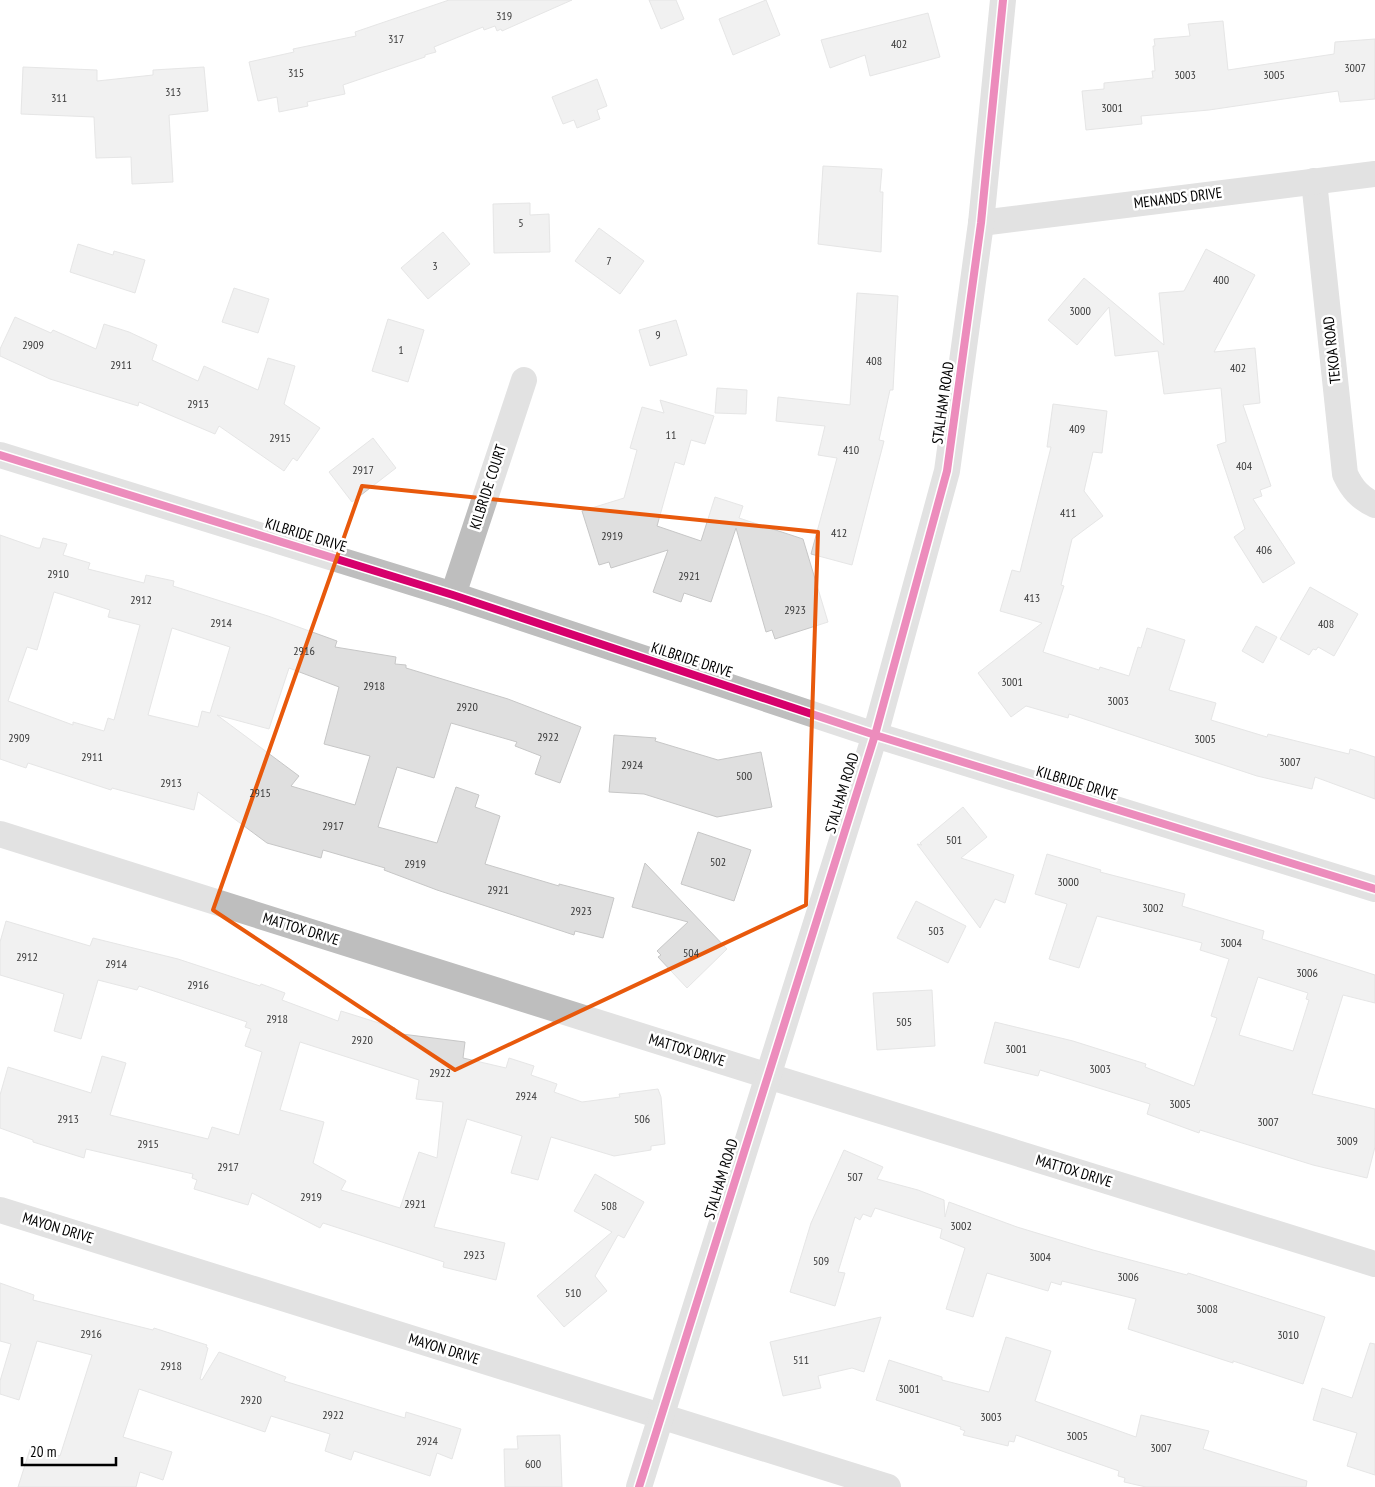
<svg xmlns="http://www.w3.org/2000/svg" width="1375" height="1487" viewBox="0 0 1375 1487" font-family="'PT Sans Narrow',sans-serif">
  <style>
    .building { fill: #dfdfdf; stroke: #c7c7c7; fill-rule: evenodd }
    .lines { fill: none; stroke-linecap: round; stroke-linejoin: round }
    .street { stroke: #bebebe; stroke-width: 26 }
    .cycleway-casing { stroke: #fff; stroke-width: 11 }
    .cycleway { stroke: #d6006c; stroke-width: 8 }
    .marked { fill: none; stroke: #e8590c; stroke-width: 4; stroke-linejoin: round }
    .labels { text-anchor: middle; stroke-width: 5; stroke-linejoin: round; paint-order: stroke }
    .number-label { font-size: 12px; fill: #383838 }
    .street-label { font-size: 15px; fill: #000; stroke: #fff }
  </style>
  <rect width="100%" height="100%" fill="#fff"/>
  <g class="building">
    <path d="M 449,0 L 572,0 L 502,31 L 501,29 L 497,31 L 495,26 L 484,30 L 483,27 L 434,47 L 436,52 L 425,55 L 425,57 L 343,85 L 345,94 L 307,102 L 308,106 L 279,112 L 277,97 L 258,101 L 249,62 L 294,52 L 293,49 L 356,36 L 355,32 Z"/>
    <path d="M 649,0 L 676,0 L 684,19 L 661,29 Z"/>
    <path d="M 766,0 L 780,35 L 733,55 L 719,19 Z"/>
    <path d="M 928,13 L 940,57 L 870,76 L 865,55 L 830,68 L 821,40 Z"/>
    <path d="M 1223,21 L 1228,70 L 1334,54 L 1335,42 L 1375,39 L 1375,99 L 1340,102 L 1338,91 L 1209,110 L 1141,116 L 1142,124 L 1086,130 L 1082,91 L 1104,89 L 1104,83 L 1153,78 L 1152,71 L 1155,71 L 1153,46 L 1155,46 L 1154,39 L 1190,36 L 1188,24 Z"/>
    <path d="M 23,67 L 97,70 L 97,81 L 153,75 L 153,70 L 204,67 L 208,111 L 169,115 L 173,182 L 132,184 L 131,157 L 96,158 L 94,117 L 21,114 Z"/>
    <path d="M 597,79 L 607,106 L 597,110 L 600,119 L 577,128 L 574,120 L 563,124 L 552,97 Z"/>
    <path d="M 823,166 L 882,169 L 880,192 L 883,192 L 881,252 L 818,244 Z"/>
    <path d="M 530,203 L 530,215 L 549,214 L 550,252 L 494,253 L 493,204 Z"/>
    <path d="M 599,228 L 644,261 L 620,294 L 575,261 Z"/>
    <path d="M 443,232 L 470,264 L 428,299 L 401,268 Z"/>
    <path d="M 78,244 L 113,255 L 114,251 L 145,260 L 135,293 L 70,272 Z"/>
    <path d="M 1206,249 L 1255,275 L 1214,352 L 1255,348 L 1260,403 L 1243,405 L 1271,486 L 1260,490 L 1262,496 L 1253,499 L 1295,563 L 1263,583 L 1234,537 L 1245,529 L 1217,445 L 1226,442 L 1221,388 L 1164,394 L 1158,351 L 1115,356 L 1109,307 L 1077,345 L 1048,320 L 1084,278 L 1164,345 L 1159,293 L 1184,291 Z"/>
    <path d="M 234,288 L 269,299 L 258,333 L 222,322 Z"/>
    <path d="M 857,293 L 898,296 L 893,390 L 890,390 L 879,440 L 884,441 L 852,565 L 811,554 L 837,458 L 818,455 L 825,426 L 776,421 L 778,397 L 850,405 Z"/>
    <path d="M 15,317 L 51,333 L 53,330 L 96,349 L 104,324 L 129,332 L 157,345 L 152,360 L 198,381 L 204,366 L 258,390 L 268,358 L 295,366 L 284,404 L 320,428 L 297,461 L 293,458 L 284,471 L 219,426 L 215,434 L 139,402 L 138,406 L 50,379 L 0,356 L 0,349 Z"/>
    <path d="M 388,319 L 424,330 L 408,382 L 372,371 Z"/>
    <path d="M 676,320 L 687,355 L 650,366 L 639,330 Z"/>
    <path d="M 717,388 L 747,390 L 746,414 L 715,413 Z"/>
    <path d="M 660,400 L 714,416 L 705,444 L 691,440 L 684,465 L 675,462 L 657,526 L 701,541 L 715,497 L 743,506 L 739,518 L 803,539 L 828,622 L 775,639 L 772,630 L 766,632 L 736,528 L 711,602 L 684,593 L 681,602 L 653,592 L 668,550 L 611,568 L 609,562 L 599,565 L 582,511 L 624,498 L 637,450 L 630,448 L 642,407 L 664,413 Z"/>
    <path d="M 1053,404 L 1107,411 L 1102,453 L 1093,452 L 1084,491 L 1103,516 L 1072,539 L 1061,585 L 1064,586 L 1043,652 L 1099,670 L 1100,667 L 1129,676 L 1138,647 L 1141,648 L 1147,628 L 1185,640 L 1169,690 L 1216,703 L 1211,720 L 1267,737 L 1268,734 L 1349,754 L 1350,749 L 1375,757 L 1375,799 L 1315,777 L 1312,789 L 1257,776 L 1069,714 L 1068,718 L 1026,706 L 1011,717 L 978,673 L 1042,623 L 1000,611 L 1012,570 L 1020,572 L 1051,447 L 1047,447 Z"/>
    <path d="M 373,438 L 396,468 L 352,502 L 329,472 Z"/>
    <path d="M 0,535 L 37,548 L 40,548 L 43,538 L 67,544 L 63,555 L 90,563 L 88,569 L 144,583 L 146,575 L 174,581 L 173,586 L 268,616 L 337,641 L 335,647 L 396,657 L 395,664 L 406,665 L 406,668 L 508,699 L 581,727 L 560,783 L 535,774 L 541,756 L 515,746 L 517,742 L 451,723 L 434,778 L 397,767 L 378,827 L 437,843 L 456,787 L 479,795 L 475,807 L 500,816 L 485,864 L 559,886 L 559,884 L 614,898 L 603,938 L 575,931 L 574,935 L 437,890 L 384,870 L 385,868 L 323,850 L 321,858 L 267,843 L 198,792 L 194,810 L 112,788 L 111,790 L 28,763 L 26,768 L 0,759 ZM 54,592 L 110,610 L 108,617 L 140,625 L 114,720 L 108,718 L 104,731 L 73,722 L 73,725 L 8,701 L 27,647 L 37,650 ZM 172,628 L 230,647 L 210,713 L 202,711 L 198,727 L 148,715 ZM 289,668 L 339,687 L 324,744 L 370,756 L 355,805 L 291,786 L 299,776 L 217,715 L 269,729 Z"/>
    <path d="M 1310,587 L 1358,614 L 1334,656 L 1318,647 L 1316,650 L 1313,649 L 1309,655 L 1280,639 Z"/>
    <path d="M 1256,626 L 1277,637 L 1263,663 L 1242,651 Z"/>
    <path d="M 614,735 L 656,738 L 655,741 L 718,760 L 761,752 L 772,807 L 717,817 L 644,794 L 609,792 Z"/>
    <path d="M 963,807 L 987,837 L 961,858 L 1014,875 L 1005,903 L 995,899 L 980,928 L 917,844 L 922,845 L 920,843 Z"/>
    <path d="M 698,832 L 751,850 L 734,901 L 681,884 Z"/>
    <path d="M 1047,854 L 1101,870 L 1100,872 L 1185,894 L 1182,906 L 1264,931 L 1262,939 L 1375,975 L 1375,1003 L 1343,995 L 1312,1094 L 1375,1109 L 1375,1147 L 1367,1178 L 1313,1165 L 1200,1130 L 1199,1133 L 1147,1114 L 1150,1104 L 1040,1070 L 1038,1076 L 984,1063 L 995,1022 L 1073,1041 L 1146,1064 L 1145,1067 L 1194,1086 L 1217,1018 L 1211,1016 L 1229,959 L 1200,950 L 1202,943 L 1097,916 L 1079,968 L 1049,959 L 1067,904 L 1035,894 ZM 1258,977 L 1308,993 L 1306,999 L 1309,1000 L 1293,1051 L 1239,1035 Z"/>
    <path d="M 645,863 L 727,949 L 687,988 L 658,957 L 661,955 L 657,951 L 688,922 L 632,907 Z"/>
    <path d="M 916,901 L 966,926 L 948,963 L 897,938 Z"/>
    <path d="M 6,921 L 90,946 L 93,938 L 178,959 L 260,986 L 261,984 L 285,993 L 282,1000 L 338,1021 L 341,1011 L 395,1028 L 394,1033 L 465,1042 L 463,1058 L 506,1068 L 509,1058 L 534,1066 L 531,1075 L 557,1084 L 554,1092 L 582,1102 L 620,1097 L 619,1094 L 627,1093 L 658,1089 L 661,1097 L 665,1144 L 651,1146 L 651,1150 L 614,1156 L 551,1137 L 538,1180 L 511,1173 L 522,1136 L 467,1119 L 434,1227 L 505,1243 L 496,1280 L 443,1267 L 444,1262 L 323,1223 L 320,1228 L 252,1193 L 248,1205 L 194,1189 L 197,1180 L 192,1178 L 193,1174 L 86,1149 L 84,1158 L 33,1142 L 33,1140 L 0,1128 L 0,1095 L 8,1067 L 91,1093 L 102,1056 L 126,1063 L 110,1115 L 208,1139 L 212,1127 L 239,1135 L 262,1052 L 245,1046 L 251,1029 L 245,1027 L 247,1022 L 139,986 L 137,990 L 98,980 L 81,1039 L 54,1031 L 64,994 L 0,975 L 0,942 ZM 300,1042 L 419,1080 L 416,1099 L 443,1102 L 437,1158 L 419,1152 L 400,1208 L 341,1190 L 346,1181 L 313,1163 L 324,1122 L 280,1110 Z"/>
    <path d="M 932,990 L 935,1046 L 877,1050 L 873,993 Z"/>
    <path d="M 844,1150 L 883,1167 L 877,1179 L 918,1190 L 944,1200 L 945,1217 L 949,1202 L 1017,1227 L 1093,1250 L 1187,1275 L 1188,1273 L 1325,1317 L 1303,1384 L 1233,1361 L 1233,1363 L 1128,1329 L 1136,1299 L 1062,1281 L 1061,1285 L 1051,1282 L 1048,1291 L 987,1273 L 973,1317 L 946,1309 L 965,1248 L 940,1238 L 942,1229 L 875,1208 L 871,1217 L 863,1214 L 860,1220 L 855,1217 L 838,1272 L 845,1273 L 835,1306 L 790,1292 L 811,1223 Z"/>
    <path d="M 595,1174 L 644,1202 L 624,1238 L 618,1235 L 595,1276 L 607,1291 L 564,1327 L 537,1296 L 612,1232 L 574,1211 Z"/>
    <path d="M 0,1283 L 34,1295 L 33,1300 L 153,1330 L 154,1328 L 207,1345 L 206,1347 L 208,1348 L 200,1379 L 202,1380 L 219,1352 L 286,1377 L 284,1381 L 405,1418 L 406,1412 L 461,1429 L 452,1459 L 437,1453 L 430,1476 L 354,1451 L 351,1460 L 325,1451 L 330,1434 L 271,1416 L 265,1432 L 139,1389 L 123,1437 L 172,1452 L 163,1480 L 140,1472 L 136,1487 L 18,1487 L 31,1446 L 60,1456 L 92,1355 L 37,1341 L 19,1400 L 0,1394 L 0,1381 L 11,1344 L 0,1341 Z"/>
    <path d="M 881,1317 L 864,1372 L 852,1368 L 818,1376 L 821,1388 L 783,1396 L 770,1342 Z"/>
    <path d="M 1006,1337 L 1051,1351 L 1035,1401 L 1136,1437 L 1141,1415 L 1209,1431 L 1203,1449 L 1307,1481 L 1306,1487 L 1146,1487 L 1124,1482 L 1125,1478 L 1118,1476 L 1119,1471 L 1016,1435 L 1014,1442 L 1009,1441 L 1008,1446 L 963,1435 L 965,1431 L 960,1429 L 961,1427 L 876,1400 L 889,1360 L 942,1377 L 942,1380 L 989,1392 Z"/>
    <path d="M 1370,1343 L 1375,1344 L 1375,1475 L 1347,1466 L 1357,1433 L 1313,1420 L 1322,1388 L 1352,1398 Z"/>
    <path d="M 560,1435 L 562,1487 L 505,1487 L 504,1449 L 518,1449 L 517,1436 Z"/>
  </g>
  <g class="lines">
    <g class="street">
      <path d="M 1314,181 L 1345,474 C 1352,489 1360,498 1375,505"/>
      <path d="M 981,223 L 1375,174"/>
      <path d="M 0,455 L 453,595 L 875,735 L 1375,889"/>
      <path d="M 453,595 L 524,380"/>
      <path d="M 0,834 L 768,1076 L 1375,1264"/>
      <path d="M 0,1210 L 888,1487"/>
      <path d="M 639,1487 L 875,735 L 947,471 L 981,223 L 1003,0"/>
    </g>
    <g class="cycleway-casing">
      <g id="cycleway">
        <path d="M 0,455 L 453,595 L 875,735 L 1375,889"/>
        <path d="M 639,1487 L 875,735 L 947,471 L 981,223 L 1003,0"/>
      </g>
    </g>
    <use href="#cycleway" class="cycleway"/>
  </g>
  <path d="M0 0H1375V1487H0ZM 362,486 L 818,532 L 806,905 L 455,1070 L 213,910 Z" fill="#fff" fill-opacity=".55" fill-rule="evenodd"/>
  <path class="marked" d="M 362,486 L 818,532 L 806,905 L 455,1070 L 213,910 Z"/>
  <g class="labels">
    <g class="number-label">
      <text x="504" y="20">319</text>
      <text x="396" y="43">317</text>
      <text x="899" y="48">402</text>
      <text x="1355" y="72">3007</text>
      <text x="296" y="77">315</text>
      <text x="1185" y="79">3003</text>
      <text x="1274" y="79">3005</text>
      <text x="173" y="96">313</text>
      <text x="59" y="102">311</text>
      <text x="1112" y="112">3001</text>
      <text x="521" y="227">5</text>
      <text x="609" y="265">7</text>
      <text x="435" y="270">3</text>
      <text x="1221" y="284">400</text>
      <text x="1080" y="315">3000</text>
      <text x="658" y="339">9</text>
      <text x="33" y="349">2909</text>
      <text x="401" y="354">1</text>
      <text x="874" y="365">408</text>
      <text x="121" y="369">2911</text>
      <text x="1238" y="372">402</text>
      <text x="198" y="408">2913</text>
      <text x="1077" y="433">409</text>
      <text x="671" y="439">11</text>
      <text x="280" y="442">2915</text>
      <text x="851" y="454">410</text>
      <text x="1244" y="470">404</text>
      <text x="363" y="474">2917</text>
      <text x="1068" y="517">411</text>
      <text x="839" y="537">412</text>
      <text x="612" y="540">2919</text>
      <text x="1264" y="554">406</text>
      <text x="58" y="578">2910</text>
      <text x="689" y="580">2921</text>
      <text x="1032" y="602">413</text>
      <text x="141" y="604">2912</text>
      <text x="795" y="614">2923</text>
      <text x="221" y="627">2914</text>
      <text x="1326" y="628">408</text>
      <text x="304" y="655">2916</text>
      <text x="1012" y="686">3001</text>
      <text x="374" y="690">2918</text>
      <text x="1118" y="705">3003</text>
      <text x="467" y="711">2920</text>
      <text x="548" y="741">2922</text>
      <text x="19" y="742">2909</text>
      <text x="1205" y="743">3005</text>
      <text x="92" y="761">2911</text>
      <text x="1290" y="766">3007</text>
      <text x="632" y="769">2924</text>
      <text x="744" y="780">500</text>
      <text x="171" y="787">2913</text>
      <text x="260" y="797">2915</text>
      <text x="333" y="830">2917</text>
      <text x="954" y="844">501</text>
      <text x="718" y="866">502</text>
      <text x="415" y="868">2919</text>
      <text x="1068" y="886">3000</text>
      <text x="498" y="894">2921</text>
      <text x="1153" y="912">3002</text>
      <text x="581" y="915">2923</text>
      <text x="936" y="935">503</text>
      <text x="1231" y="947">3004</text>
      <text x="691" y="957">504</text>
      <text x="27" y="961">2912</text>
      <text x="116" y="968">2914</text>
      <text x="1307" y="977">3006</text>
      <text x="198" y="989">2916</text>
      <text x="277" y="1023">2918</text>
      <text x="904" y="1026">505</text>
      <text x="362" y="1044">2920</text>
      <text x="1016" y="1053">3001</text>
      <text x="1100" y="1073">3003</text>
      <text x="440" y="1077">2922</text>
      <text x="526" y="1100">2924</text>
      <text x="1180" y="1108">3005</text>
      <text x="68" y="1123">2913</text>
      <text x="642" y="1123">506</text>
      <text x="1268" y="1126">3007</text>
      <text x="1347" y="1145">3009</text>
      <text x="148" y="1148">2915</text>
      <text x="228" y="1171">2917</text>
      <text x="855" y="1181">507</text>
      <text x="311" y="1201">2919</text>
      <text x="415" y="1208">2921</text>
      <text x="609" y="1210">508</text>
      <text x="961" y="1230">3002</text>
      <text x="474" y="1259">2923</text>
      <text x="1040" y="1261">3004</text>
      <text x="821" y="1265">509</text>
      <text x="1128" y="1281">3006</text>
      <text x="573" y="1297">510</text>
      <text x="1207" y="1313">3008</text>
      <text x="91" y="1338">2916</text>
      <text x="1288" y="1339">3010</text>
      <text x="801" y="1364">511</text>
      <text x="171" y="1370">2918</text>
      <text x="909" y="1393">3001</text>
      <text x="251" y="1404">2920</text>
      <text x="333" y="1419">2922</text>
      <text x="991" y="1421">3003</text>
      <text x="1077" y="1440">3005</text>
      <text x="427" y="1445">2924</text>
      <text x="1161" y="1452">3007</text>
      <text x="533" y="1468">600</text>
    </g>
    <g class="street-label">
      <text transform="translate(1178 198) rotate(-7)" y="5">MENANDS DRIVE</text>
      <text transform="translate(1332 350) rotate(-96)" y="5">TEKOA ROAD</text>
      <text transform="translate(943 403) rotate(-82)" y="5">STALHAM ROAD</text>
      <text transform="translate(488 487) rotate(-72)" y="5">KILBRIDE COURT</text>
      <text transform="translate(306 535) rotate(17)" y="5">KILBRIDE DRIVE</text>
      <text transform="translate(692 660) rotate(18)" y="5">KILBRIDE DRIVE</text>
      <text transform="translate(1077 783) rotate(17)" y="5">KILBRIDE DRIVE</text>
      <text transform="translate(842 793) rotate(-73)" y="5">STALHAM ROAD</text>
      <text transform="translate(301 929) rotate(17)" y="5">MATTOX DRIVE</text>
      <text transform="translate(687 1050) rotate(17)" y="5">MATTOX DRIVE</text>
      <text transform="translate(1074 1171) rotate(17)" y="5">MATTOX DRIVE</text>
      <text transform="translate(721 1179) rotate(-73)" y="5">STALHAM ROAD</text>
      <text transform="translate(58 1228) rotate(17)" y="5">MAYON DRIVE</text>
      <text transform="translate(444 1349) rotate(17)" y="5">MAYON DRIVE</text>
    </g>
  </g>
  <path d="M22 1457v8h94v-8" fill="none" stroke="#000000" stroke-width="2.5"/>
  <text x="30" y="1457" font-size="15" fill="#000000" stroke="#ffffff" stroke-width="4" paint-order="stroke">20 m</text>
</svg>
